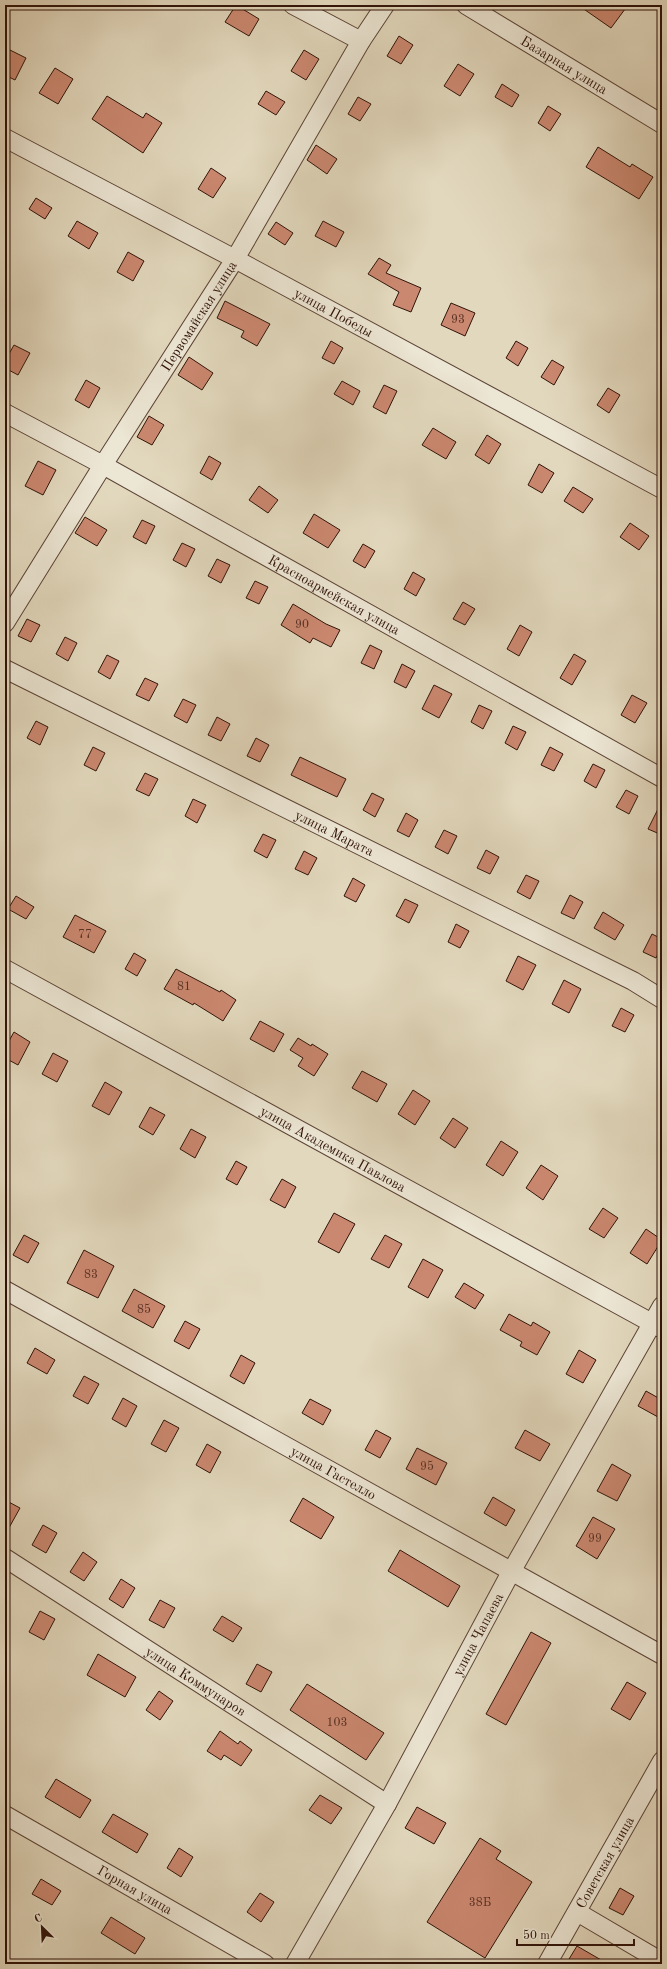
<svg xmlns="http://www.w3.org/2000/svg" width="667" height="1969" viewBox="0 0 667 1969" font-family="'Old Standard TT',serif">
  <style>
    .building { fill: #cb8870; stroke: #301309 }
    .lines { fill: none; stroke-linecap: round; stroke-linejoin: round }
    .street-casing { stroke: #5c4436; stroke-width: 20 }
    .street { stroke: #ece6d4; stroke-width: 18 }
    .labels { text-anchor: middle; stroke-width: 4; stroke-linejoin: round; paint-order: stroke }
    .number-label { font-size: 12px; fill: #573023 }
    .street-label { font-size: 14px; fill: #301309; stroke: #ece6d4 }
  </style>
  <rect width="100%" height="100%" fill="#e2d8bd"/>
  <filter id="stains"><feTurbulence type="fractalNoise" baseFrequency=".005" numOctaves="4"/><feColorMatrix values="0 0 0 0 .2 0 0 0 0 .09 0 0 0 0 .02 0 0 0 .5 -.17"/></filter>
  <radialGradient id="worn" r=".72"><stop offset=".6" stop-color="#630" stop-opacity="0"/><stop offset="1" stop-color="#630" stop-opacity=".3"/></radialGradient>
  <g class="building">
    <path d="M 236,5 L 259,19 L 249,36 L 225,22 Z"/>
    <path d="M 578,5 L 628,5 L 611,28 Z"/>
    <path d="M 399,36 L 413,45 L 401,64 L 387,56 Z"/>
    <path d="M 10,50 L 26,58 L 15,80 L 5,75 L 5,60 Z"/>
    <path d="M 304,50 L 319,59 L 306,80 L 291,71 Z"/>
    <path d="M 458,64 L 474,74 L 460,96 L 444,86 Z"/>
    <path d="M 55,68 L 73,79 L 58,104 L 39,93 Z"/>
    <path d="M 502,84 L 519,95 L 512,107 L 495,97 Z"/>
    <path d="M 266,91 L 285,102 L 276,115 L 258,104 Z"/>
    <path d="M 107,96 L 143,118 L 146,113 L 162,123 L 143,153 L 92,119 Z"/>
    <path d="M 358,97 L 371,104 L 360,121 L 348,114 Z"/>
    <path d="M 548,106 L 561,114 L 550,131 L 538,123 Z"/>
    <path d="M 316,145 L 337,159 L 327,174 L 307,160 Z"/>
    <path d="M 598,147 L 630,167 L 632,164 L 653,177 L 639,199 L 586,167 Z"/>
    <path d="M 211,168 L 226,178 L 213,198 L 198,189 Z"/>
    <path d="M 36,198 L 52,208 L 45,219 L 29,209 Z"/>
    <path d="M 77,221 L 98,233 L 89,249 L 68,236 Z"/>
    <path d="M 323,221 L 344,232 L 336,247 L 315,236 Z"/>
    <path d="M 276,222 L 293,233 L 285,245 L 268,234 Z"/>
    <path d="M 128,252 L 144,261 L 133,281 L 117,272 Z"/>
    <path d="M 379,258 L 391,265 L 386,273 L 421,288 L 411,312 L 393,305 L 399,292 L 368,274 Z"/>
    <path d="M 225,301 L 270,324 L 257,346 L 241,337 L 244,331 L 217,318 Z"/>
    <path d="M 451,303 L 475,313 L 465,336 L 441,325 Z"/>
    <path d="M 331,341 L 343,348 L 334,364 L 322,358 Z"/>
    <path d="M 516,341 L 528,348 L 518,366 L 506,358 Z"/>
    <path d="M 14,345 L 30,353 L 18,375 L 5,368 L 5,361 Z"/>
    <path d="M 189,357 L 213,373 L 202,390 L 178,375 Z"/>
    <path d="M 552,360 L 564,367 L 554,385 L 541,377 Z"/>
    <path d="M 86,380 L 100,388 L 89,408 L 75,400 Z"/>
    <path d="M 342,381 L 360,391 L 353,405 L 334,394 Z"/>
    <path d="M 384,385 L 397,391 L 386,414 L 373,407 Z"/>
    <path d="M 608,388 L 620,395 L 609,413 L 597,405 Z"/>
    <path d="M 149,416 L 164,425 L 152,445 L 137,437 Z"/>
    <path d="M 433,428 L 456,442 L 446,459 L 422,445 Z"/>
    <path d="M 487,435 L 501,444 L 489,464 L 475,455 Z"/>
    <path d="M 209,456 L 221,463 L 212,480 L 200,473 Z"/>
    <path d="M 38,461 L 56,470 L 43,495 L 25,486 Z"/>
    <path d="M 539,464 L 554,473 L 542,493 L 528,485 Z"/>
    <path d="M 259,486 L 278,500 L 268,513 L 249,500 Z"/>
    <path d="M 573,487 L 593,499 L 583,513 L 564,501 Z"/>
    <path d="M 314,514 L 340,530 L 328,548 L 303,533 Z"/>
    <path d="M 85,517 L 107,530 L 97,546 L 75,533 Z"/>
    <path d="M 142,520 L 155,526 L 146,544 L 133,537 Z"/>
    <path d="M 630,523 L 649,536 L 639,550 L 620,537 Z"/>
    <path d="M 182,543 L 195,549 L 186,567 L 173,560 Z"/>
    <path d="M 363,544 L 375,551 L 365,568 L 353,561 Z"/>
    <path d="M 217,559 L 230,565 L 221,583 L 208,576 Z"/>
    <path d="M 413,572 L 425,579 L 416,596 L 404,589 Z"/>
    <path d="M 255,581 L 268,587 L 259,604 L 246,598 Z"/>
    <path d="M 463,602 L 475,609 L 465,625 L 453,619 Z"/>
    <path d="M 293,604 L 326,624 L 340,630 L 331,647 L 313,638 L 310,643 L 281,625 Z"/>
    <path d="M 27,619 L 40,625 L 31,642 L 18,636 Z"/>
    <path d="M 520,625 L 532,632 L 519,656 L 507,649 Z"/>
    <path d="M 65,637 L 77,643 L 68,661 L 56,654 Z"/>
    <path d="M 370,645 L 382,651 L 374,669 L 361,663 Z"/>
    <path d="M 574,654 L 586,661 L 572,685 L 560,678 Z"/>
    <path d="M 107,655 L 119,661 L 110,679 L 98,672 Z"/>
    <path d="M 402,664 L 415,671 L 406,688 L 394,682 Z"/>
    <path d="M 145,678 L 158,684 L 149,701 L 136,695 Z"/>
    <path d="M 434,685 L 452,694 L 439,718 L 422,709 Z"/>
    <path d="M 632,695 L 647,703 L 635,723 L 621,715 Z"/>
    <path d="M 183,699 L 196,705 L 187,723 L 174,716 Z"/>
    <path d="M 479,705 L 492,711 L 483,729 L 471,722 Z"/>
    <path d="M 217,717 L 230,724 L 221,741 L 208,735 Z"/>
    <path d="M 36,721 L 48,727 L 40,745 L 27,738 Z"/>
    <path d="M 513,726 L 526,732 L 517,750 L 505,743 Z"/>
    <path d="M 256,738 L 269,745 L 260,762 L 247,756 Z"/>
    <path d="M 93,747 L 105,753 L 96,771 L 84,765 Z"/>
    <path d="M 550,747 L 563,754 L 554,771 L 541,765 Z"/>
    <path d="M 300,757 L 346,779 L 337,797 L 291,775 Z"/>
    <path d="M 593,764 L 605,770 L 596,788 L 584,781 Z"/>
    <path d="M 145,773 L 158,779 L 149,796 L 136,790 Z"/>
    <path d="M 626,790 L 638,796 L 629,814 L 616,807 Z"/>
    <path d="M 372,793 L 384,799 L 375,817 L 363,810 Z"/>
    <path d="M 193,799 L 206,805 L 197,823 L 185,816 Z"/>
    <path d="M 662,801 L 662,835 L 648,829 Z"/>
    <path d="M 406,813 L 418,820 L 409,837 L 397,831 Z"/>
    <path d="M 444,830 L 457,836 L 448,854 L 435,847 Z"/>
    <path d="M 263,834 L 276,840 L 267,858 L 254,851 Z"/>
    <path d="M 486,850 L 499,857 L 490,874 L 477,868 Z"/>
    <path d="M 304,851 L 317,858 L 308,875 L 295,869 Z"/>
    <path d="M 526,875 L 539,881 L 530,899 L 517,892 Z"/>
    <path d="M 353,878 L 365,885 L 356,902 L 344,896 Z"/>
    <path d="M 570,895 L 583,902 L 574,919 L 561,913 Z"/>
    <path d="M 16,896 L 34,907 L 26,919 L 8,909 Z"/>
    <path d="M 405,899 L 418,905 L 409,923 L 396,916 Z"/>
    <path d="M 603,912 L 624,925 L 615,940 L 594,928 Z"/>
    <path d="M 75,915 L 106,931 L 94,953 L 63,937 Z"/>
    <path d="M 456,924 L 469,931 L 460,948 L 448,942 Z"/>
    <path d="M 652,934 L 662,939 L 662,946 L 656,958 L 643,952 Z"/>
    <path d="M 134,953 L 146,960 L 137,976 L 125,969 Z"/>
    <path d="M 518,956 L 536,965 L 523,990 L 506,981 Z"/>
    <path d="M 176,969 L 220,992 L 221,990 L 236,1000 L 223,1021 L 194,1003 L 193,1005 L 164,989 Z"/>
    <path d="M 564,980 L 581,989 L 569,1013 L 552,1004 Z"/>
    <path d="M 621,1008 L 634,1015 L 625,1032 L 612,1026 Z"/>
    <path d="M 260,1021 L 284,1034 L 274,1052 L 250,1039 Z"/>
    <path d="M 14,1032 L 30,1042 L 18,1065 L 5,1058 L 5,1048 Z"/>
    <path d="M 298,1038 L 311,1046 L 312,1044 L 328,1054 L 314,1076 L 298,1066 L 303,1058 L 290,1050 Z"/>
    <path d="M 53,1053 L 68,1061 L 57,1082 L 42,1074 Z"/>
    <path d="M 362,1071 L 387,1084 L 377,1102 L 352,1088 Z"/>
    <path d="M 105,1082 L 122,1092 L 109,1115 L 92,1106 Z"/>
    <path d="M 413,1090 L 430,1101 L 415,1125 L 398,1114 Z"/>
    <path d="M 150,1107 L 165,1115 L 153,1135 L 139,1127 Z"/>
    <path d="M 453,1118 L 468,1128 L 455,1148 L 440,1138 Z"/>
    <path d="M 191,1129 L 206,1137 L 195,1158 L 180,1149 Z"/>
    <path d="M 501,1141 L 518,1152 L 503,1176 L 486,1165 Z"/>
    <path d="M 236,1161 L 247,1167 L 237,1185 L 226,1179 Z"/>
    <path d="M 541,1165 L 558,1176 L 543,1200 L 526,1188 Z"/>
    <path d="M 282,1179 L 296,1187 L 285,1208 L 270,1200 Z"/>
    <path d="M 603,1208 L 618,1218 L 604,1238 L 589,1229 Z"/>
    <path d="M 334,1213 L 355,1224 L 339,1253 L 318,1242 Z"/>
    <path d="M 646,1229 L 662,1240 L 647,1264 L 630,1253 Z"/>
    <path d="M 24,1235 L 39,1243 L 28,1263 L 13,1255 Z"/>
    <path d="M 385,1235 L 402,1244 L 389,1268 L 371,1259 Z"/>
    <path d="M 84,1250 L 114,1266 L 98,1298 L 67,1283 Z"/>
    <path d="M 423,1259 L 443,1270 L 428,1298 L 408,1287 Z"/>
    <path d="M 464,1283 L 484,1295 L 475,1309 L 455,1297 Z"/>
    <path d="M 134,1289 L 165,1306 L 153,1328 L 122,1311 Z"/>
    <path d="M 509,1314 L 531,1326 L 533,1322 L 550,1332 L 537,1355 L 520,1346 L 522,1342 L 500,1330 Z"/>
    <path d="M 185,1321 L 200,1329 L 189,1349 L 174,1341 Z"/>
    <path d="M 35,1348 L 55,1360 L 47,1374 L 27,1363 Z"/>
    <path d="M 579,1350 L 596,1360 L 583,1383 L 566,1374 Z"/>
    <path d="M 241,1355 L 255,1363 L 244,1384 L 230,1376 Z"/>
    <path d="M 84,1376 L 99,1384 L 88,1404 L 73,1396 Z"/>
    <path d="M 646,1391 L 662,1400 L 662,1410 L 658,1417 L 638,1406 Z"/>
    <path d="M 123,1398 L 137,1406 L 126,1427 L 112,1419 Z"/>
    <path d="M 310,1399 L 331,1410 L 323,1425 L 302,1413 Z"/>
    <path d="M 164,1420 L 179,1428 L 166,1452 L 151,1444 Z"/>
    <path d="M 376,1430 L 391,1438 L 380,1458 L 365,1450 Z"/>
    <path d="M 525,1430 L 550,1444 L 540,1461 L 515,1448 Z"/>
    <path d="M 207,1444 L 221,1452 L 210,1473 L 196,1465 Z"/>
    <path d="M 417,1448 L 447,1463 L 436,1485 L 406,1469 Z"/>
    <path d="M 612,1464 L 631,1475 L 617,1501 L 597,1491 Z"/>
    <path d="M 493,1497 L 515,1510 L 506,1526 L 484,1513 Z"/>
    <path d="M 303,1498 L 334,1517 L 321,1539 L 290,1521 Z"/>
    <path d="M 5,1500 L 20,1508 L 5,1535 Z"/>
    <path d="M 593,1517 L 615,1529 L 597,1559 L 576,1546 Z"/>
    <path d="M 43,1525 L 57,1533 L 46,1553 L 32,1545 Z"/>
    <path d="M 400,1550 L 460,1586 L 448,1607 L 388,1571 Z"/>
    <path d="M 83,1552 L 97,1562 L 84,1581 L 70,1572 Z"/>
    <path d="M 121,1579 L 135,1588 L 123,1608 L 109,1599 Z"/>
    <path d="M 160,1600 L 175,1608 L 164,1628 L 149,1620 Z"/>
    <path d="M 40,1611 L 55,1619 L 44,1640 L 29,1632 Z"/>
    <path d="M 222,1616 L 242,1628 L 233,1642 L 213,1630 Z"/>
    <path d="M 531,1632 L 551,1643 L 506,1725 L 486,1714 Z"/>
    <path d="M 98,1654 L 136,1677 L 125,1697 L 87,1675 Z"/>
    <path d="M 257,1664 L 272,1672 L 261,1692 L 246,1684 Z"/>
    <path d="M 627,1682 L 646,1693 L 630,1720 L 611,1709 Z"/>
    <path d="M 307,1684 L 384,1733 L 366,1760 L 290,1710 Z"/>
    <path d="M 159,1691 L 173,1701 L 160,1720 L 146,1710 Z"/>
    <path d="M 220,1731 L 238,1744 L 240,1741 L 252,1750 L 241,1766 L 224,1755 L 221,1760 L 207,1751 Z"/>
    <path d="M 56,1779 L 91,1800 L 80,1818 L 45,1797 Z"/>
    <path d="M 320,1795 L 342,1808 L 331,1824 L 309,1810 Z"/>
    <path d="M 417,1807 L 446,1823 L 434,1844 L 405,1828 Z"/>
    <path d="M 113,1814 L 148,1834 L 137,1853 L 102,1832 Z"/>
    <path d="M 480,1838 L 501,1851 L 496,1859 L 532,1882 L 485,1958 L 427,1922 Z"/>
    <path d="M 179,1848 L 193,1857 L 181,1877 L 167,1868 Z"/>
    <path d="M 41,1879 L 61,1891 L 52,1905 L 32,1894 Z"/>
    <path d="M 620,1888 L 634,1896 L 623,1915 L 609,1908 Z"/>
    <path d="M 260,1893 L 274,1902 L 261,1922 L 247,1912 Z"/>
    <path d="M 111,1917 L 145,1938 L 135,1954 L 101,1933 Z"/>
    <path d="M 577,1946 L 608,1964 L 566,1964 Z"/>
  </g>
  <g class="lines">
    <g class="street-casing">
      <g id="street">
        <path d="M 293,5 L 361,41"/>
        <path id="s1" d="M 466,5 L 662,124"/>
        <path id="s2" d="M 5,138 L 235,259 L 662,489"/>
        <path id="s3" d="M 5,413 L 103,465 L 662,778"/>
        <path id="s4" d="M 5,623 L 103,465 L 235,259 L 361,41 L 385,5"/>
        <path id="s5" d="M 5,669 L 633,981 L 662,999"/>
        <path id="s6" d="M 5,969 L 661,1328"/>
        <path id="s7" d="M 5,1290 L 662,1655"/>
        <path id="s8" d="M 5,1558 L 387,1804"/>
        <path id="s9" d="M 5,1815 L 265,1964"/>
        <path d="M 577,1912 L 662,1962"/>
        <path id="s10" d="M 295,1964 L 387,1804 L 511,1572 L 662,1306"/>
        <path id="s11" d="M 547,1964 L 662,1761"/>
      </g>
    </g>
    <use href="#street" class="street"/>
  </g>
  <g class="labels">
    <g class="number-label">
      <text x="458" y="323">93</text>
      <text x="302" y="628">90</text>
      <text x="85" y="938">77</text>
      <text x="184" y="990">81</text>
      <text x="91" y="1278">83</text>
      <text x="144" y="1313">85</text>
      <text x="427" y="1470">95</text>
      <text x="595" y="1542">99</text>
      <text x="337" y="1726">103</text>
      <text x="480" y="1906">38Б</text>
    </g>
    <g class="street-label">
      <text dy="5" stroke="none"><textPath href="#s1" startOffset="115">Базарная улица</textPath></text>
      <text dy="5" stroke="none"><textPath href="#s2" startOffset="372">улица Победы</textPath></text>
      <text dy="5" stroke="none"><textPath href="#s4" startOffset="363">Первомайская улица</textPath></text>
      <text dy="5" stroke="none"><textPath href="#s3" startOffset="376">Красноармейская улица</textPath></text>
      <text dy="5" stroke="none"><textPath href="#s5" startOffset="368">улица Марата</textPath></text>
      <text dy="5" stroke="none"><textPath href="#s6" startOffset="374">улица Академика Павлова</textPath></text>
      <text dy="5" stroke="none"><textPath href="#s7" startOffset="376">улица Гастелло</textPath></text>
      <text dy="5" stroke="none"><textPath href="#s10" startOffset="377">улица Чапаева</textPath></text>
      <text dy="5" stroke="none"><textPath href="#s8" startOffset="227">улица Коммунаров</textPath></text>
      <text dy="5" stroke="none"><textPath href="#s11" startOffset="117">Советская улица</textPath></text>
      <text dy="5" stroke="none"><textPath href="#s9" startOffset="150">Горная улица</textPath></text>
    </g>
  </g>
  <rect width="667" height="1969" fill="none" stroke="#e2d8bd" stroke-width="20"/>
  <rect x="6" y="6" width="655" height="1957" fill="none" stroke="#301309" stroke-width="2"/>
  <rect x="10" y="10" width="647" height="1949" fill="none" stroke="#301309"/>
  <g transform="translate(42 1927) rotate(336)" stroke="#ece6d4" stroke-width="3" paint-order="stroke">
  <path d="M0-3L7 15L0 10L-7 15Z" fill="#301309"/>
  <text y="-6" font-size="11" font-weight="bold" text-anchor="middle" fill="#301309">С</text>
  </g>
  <path d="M517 1939v6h117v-6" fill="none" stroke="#301309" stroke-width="2"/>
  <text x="523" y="1939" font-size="12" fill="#301309" stroke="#ece6d4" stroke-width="3" paint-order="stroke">50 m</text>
  <rect width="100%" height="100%" filter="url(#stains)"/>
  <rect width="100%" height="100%" fill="url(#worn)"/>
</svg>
